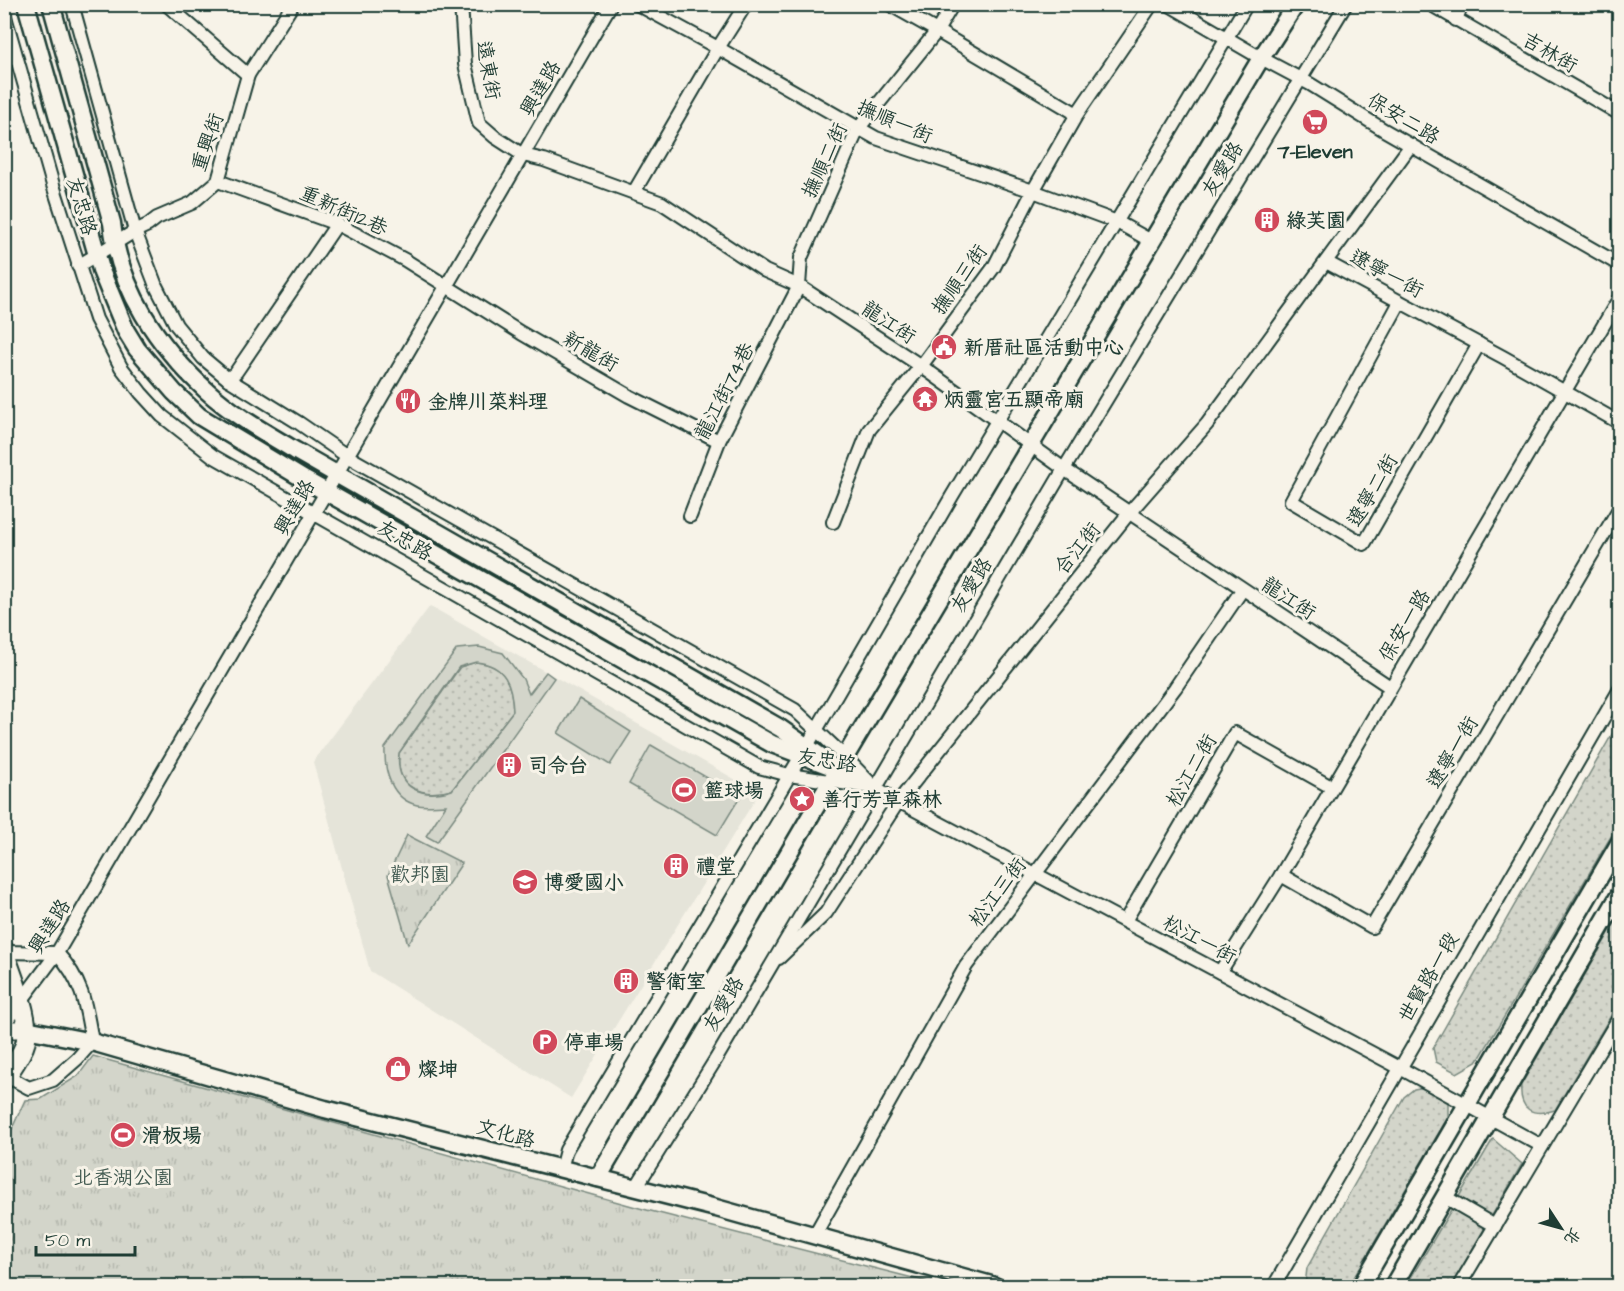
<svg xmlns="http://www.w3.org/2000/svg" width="1624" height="1291" viewBox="0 0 1624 1291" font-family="'Architects Daughter','LXGW WenKai TC',sans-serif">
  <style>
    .built { fill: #e5e4d9 }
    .grass { fill: url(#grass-dots); stroke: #79897f; stroke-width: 1.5 }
    .park { fill: url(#park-tufts); stroke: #79897f; stroke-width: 1.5 }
    .pitch { fill: #d3d5ca; stroke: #79897f; stroke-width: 1.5; fill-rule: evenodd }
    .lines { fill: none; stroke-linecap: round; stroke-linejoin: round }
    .street-casing { stroke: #1f3d34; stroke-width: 16 }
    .secondary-casing { stroke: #1f3d34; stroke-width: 21 }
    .primary-casing { stroke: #1f3d34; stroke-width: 22 }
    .street { stroke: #f7f3e8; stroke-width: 12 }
    .secondary { stroke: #f7f3e8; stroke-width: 16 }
    .primary { stroke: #f7f3e8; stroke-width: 18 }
    .labels { text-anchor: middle; stroke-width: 6; stroke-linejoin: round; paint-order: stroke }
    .street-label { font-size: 20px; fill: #1f3d34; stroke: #f7f3e8 }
    .poi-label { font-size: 20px; font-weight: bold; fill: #1f3d34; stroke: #f7f3e8; text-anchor: start }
    .park-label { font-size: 20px; fill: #435b52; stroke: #f7f3e8 }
  </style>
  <defs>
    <pattern id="grass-dots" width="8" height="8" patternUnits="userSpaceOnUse" patternTransform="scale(1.5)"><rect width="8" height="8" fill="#d3d5ca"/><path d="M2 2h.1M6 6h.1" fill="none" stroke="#b5b8ae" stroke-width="1.8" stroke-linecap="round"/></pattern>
    <pattern id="park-tufts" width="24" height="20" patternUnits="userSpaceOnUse" patternTransform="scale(1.5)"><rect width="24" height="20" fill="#d3d5ca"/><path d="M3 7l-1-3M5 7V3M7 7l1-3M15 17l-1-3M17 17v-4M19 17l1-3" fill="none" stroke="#b5b8ae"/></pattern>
  </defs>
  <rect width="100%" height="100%" fill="#f7f3e8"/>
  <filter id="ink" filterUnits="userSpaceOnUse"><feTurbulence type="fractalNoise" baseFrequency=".0167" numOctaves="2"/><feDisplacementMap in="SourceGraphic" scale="12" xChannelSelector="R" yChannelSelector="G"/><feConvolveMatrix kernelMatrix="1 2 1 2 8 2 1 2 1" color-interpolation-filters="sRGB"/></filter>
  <g filter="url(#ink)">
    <path class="built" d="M 430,606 L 759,793 L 571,1098 L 370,971 L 313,762 Z"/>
    <g class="grass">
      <path d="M 476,662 C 506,665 512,684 513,711 L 452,790 C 422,798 395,789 399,753 L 460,667 Z"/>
      <path d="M 1619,722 L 1619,823 L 1478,1061 L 1457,1073 L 1436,1062 L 1433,1048 Z"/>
      <path d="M 1619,916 L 1619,1002 L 1555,1110 C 1532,1117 1519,1110 1521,1085 Z"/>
      <path d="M 1425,1087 L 1448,1102 L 1448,1117 L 1349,1286 L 1305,1286 L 1307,1268 L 1404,1097 L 1414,1089 Z"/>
      <path d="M 1493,1139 L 1522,1164 L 1451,1286 L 1406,1286 Z"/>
    </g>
    <g class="park">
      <path d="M 407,835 L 462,863 L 408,944 L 388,875 Z"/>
      <path d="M 93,1056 L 643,1209 L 944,1286 L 5,1286 L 5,1144 L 25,1100 L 41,1099 L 78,1076 Z"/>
    </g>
    <g class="pitch">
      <path d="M 479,647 L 503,653 L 523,679 L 529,694 L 546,672 L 554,678 L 437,842 L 426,836 L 446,805 C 437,805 426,807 417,805 C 391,799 384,771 385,748 L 457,649 ZM 476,662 C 506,665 512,685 513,711 L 452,790 C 422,799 395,789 399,753 L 459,667 Z"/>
      <path d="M 579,699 L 631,732 L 610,765 L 558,733 Z"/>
      <path d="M 651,745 L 740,797 L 717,835 L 629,784 Z"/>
    </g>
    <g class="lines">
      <g class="street-casing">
        <g id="street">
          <path d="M 72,4 L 135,231 L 156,286 L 176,325 L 203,358 L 228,379 L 299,423 L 347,456 L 795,710 L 845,757 L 875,788"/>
          <path d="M 166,4 L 248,75"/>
          <path d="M 461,4 L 465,64 L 479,123 L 495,137 L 523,155 L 544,160 L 662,203 L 765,271 L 799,286 L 921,366 L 1064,469 L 1390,687"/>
          <path d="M 637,4 L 718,48 L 876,138 L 1033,191 L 1117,222 L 1153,242"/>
          <path d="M 889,4 L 937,31 L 1077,114"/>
          <path d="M 1168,4 L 1261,58 L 1310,84 L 1384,130 L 1620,265"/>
          <path d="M 1430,4 L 1620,114"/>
          <path d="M 4,13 L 53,185 L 96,319 L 121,367 L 141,393 L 162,416 L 213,456 L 759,767 L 789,775 L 875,788"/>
          <path d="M 1456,20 L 1462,4"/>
          <path d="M 218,181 L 337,224 L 405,260 L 521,333 L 629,396 L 719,441"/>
          <path d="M 634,192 L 718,48 L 746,4"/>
          <path d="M 1326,262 L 1503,357 L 1620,423"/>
          <path d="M 78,266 L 135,231 L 148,225 L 157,218 L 192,203 L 218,181 L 248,75 L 293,4"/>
          <path d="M 1400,302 L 1291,501 L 1364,544 L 1479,344"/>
          <path d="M 228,379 L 236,372 L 337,224"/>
          <path d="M 690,516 L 719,441 L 799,286 L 801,258 L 858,129 L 937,31 L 953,4"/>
          <path d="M 833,522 L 869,430 L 921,366 L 994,267 L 1033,191 L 1077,114 L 1152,4"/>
          <path d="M 838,769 L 1400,1068 L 1542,1146"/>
          <path d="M 1281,875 L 1372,927 L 1620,507"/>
          <path d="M 1125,921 L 1235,733 L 1331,787"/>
          <path d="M 5,952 L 57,953 C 83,981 86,1006 92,1042 L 77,1059 L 53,1080 L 29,1088 L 7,1076"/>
          <path d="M 779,958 L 826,913 L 898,802 L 1129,513 L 1207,424 L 1411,145"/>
          <path d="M 1220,972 L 1281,875 L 1620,297"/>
          <path d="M 4,1024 L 57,953 L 611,4"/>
          <path d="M 561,1169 L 566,1150 L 807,746 L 952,496 L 1247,4"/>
          <path d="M 635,1189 L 716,1059 L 1064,469 L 1346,4"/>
          <path d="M 1445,1197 L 1495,1226"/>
          <path d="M 814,1236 L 966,966 L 1175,688 L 1242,590"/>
          <path d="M 1274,1286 L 1620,689"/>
          <path d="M 1459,1286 L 1620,1016"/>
        </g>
      </g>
      <g class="secondary-casing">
        <g id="secondary">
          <path d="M 26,4 L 102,273 L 126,331 L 137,349 L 174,392 L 199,416 L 305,480 L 772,744 L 838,769"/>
          <path d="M 51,4 L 112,223 C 119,289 158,346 206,390 C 232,414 264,432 296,451 C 332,472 369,493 406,514 C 531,586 656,657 780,728 L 820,756"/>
          <path d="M 4,1030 L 26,1029 L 92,1042 L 325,1109 L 716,1208 L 995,1286"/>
          <path d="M 598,1178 L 838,769 L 1261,58 L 1296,4"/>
          <path d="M 1361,1286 L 1620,842"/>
          <path d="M 1393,1286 L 1620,894"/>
        </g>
      </g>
      <g class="primary-casing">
        <path id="primary" d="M 4,950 C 11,975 34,1022 24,1047 C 19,1058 11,1070 4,1080"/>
      </g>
      <use href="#street" class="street"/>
      <use href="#secondary" class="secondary"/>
      <use href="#primary" class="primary"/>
    </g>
  </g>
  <defs>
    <g id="supermarket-disc" transform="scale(1.35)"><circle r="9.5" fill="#d1495b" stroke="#f7f3e8"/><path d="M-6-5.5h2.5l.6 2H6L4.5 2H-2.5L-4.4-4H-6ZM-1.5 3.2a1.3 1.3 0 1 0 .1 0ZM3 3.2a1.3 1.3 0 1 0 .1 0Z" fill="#fff"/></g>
    <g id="building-disc" transform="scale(1.35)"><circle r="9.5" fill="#d1495b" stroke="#f7f3e8"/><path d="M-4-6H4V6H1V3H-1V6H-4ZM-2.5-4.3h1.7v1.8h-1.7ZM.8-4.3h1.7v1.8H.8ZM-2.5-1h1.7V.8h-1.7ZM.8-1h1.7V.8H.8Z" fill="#fff"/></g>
    <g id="civic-disc" transform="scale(1.35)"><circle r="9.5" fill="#d1495b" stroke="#f7f3e8"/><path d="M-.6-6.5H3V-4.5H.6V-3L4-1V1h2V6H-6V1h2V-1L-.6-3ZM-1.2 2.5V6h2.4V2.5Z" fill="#fff"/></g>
    <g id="temple-disc" transform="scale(1.35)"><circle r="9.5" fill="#d1495b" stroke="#f7f3e8"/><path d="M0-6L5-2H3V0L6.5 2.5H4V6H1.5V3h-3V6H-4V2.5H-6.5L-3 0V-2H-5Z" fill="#fff"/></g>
    <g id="restaurant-disc" transform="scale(1.35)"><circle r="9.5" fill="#d1495b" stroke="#f7f3e8"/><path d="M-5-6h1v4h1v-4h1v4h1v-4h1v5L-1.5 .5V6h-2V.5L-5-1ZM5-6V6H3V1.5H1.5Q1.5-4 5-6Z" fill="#fff"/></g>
    <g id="stadium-disc" transform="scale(1.35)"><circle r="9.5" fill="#d1495b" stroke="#f7f3e8"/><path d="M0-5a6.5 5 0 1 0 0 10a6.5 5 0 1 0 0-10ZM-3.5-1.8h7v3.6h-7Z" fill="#fff"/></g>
    <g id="sight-disc" transform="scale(1.35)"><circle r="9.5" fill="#d1495b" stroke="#f7f3e8"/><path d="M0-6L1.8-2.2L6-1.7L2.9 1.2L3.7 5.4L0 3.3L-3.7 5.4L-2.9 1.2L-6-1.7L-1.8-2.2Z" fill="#fff"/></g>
    <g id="school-disc" transform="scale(1.35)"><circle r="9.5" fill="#d1495b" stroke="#f7f3e8"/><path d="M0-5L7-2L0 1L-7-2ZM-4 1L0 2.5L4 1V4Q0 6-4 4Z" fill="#fff"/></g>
    <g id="parking-disc" transform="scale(1.35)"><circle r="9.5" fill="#d1495b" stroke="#f7f3e8"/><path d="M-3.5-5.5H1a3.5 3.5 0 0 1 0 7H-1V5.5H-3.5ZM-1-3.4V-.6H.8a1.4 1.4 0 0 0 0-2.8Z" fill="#fff"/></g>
    <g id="shop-disc" transform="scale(1.35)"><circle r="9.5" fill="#d1495b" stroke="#f7f3e8"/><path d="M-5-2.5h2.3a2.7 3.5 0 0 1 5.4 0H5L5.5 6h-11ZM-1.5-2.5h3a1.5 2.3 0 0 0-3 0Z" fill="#fff"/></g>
  </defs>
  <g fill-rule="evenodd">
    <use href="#supermarket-disc" x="1315" y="122"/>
    <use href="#building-disc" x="1267" y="220"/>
    <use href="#civic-disc" x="944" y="347"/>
    <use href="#temple-disc" x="925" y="399"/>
    <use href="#restaurant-disc" x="408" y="401"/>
    <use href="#building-disc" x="509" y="765"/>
    <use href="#stadium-disc" x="684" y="790"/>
    <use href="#sight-disc" x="802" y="799"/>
    <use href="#building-disc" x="676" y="866"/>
    <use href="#school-disc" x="525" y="882"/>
    <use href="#building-disc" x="626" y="981"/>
    <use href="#parking-disc" x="545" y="1042"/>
    <use href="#shop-disc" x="398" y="1069"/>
    <use href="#stadium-disc" x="123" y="1135"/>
  </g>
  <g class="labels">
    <g class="street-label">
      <text transform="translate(1550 52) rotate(30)" y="7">吉林街</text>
      <text transform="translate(489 70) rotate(80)" y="7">遠東街</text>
      <text transform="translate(540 88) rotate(-60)" y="7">興達路</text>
      <text transform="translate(1404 118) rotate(31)" y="7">保安二路</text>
      <text transform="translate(895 121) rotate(23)" y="7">撫順一街</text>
      <text transform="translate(207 142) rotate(-71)" y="7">重興街</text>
      <text transform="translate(824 160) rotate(-65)" y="7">撫順二街</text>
      <text transform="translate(1222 169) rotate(-59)" y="7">友愛路</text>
      <text transform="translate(82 206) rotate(73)" y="7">友忠路</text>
      <text transform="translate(344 210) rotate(24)" y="7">重新街12巷</text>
      <text transform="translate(1387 273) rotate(28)" y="7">遼寧一街</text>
      <text transform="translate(959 279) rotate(-55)" y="7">撫順三街</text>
      <text transform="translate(889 322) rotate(33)" y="7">龍江街</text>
      <text transform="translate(591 351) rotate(30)" y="7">新龍街</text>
      <text transform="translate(724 391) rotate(-63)" y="7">龍江街74巷</text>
      <text transform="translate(1372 490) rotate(-60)" y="7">遼寧二街</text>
      <text transform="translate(294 507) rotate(-60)" y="7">興達路</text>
      <text transform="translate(405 540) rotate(30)" y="7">友忠路</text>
      <text transform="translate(1077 548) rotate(-51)" y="7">合江街</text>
      <text transform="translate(971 585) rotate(-59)" y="7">友愛路</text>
      <text transform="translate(1289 598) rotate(33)" y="7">龍江街</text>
      <text transform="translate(1404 625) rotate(-59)" y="7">保安一路</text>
      <text transform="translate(1452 752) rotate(-59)" y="7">遼寧一街</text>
      <text transform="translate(827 760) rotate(9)" y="7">友忠路</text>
      <text transform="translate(1191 770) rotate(-60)" y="7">松江二街</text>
      <text transform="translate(997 892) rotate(-53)" y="7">松江三街</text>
      <text transform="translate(49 926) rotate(-58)" y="7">興達路</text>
      <text transform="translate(1200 939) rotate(28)" y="7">松江一街</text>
      <text transform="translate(1428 977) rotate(-60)" y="7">世賢路一段</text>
      <text transform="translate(723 1004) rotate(-60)" y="7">友愛路</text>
      <text transform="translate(506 1133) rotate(15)" y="7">文化路</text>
    </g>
    <g class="poi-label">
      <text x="1315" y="158" text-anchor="middle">7-Eleven</text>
      <text x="1286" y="227">綠芙園</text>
      <text x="964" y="354">新厝社區活動中心</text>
      <text x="944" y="406">炳靈宮五顯帝廟</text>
      <text x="428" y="408">金牌川菜料理</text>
      <text x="528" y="772">司令台</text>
      <text x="704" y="797">籃球場</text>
      <text x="822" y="806">善行芳草森林</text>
      <text x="696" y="873">禮堂</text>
      <text x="544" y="889">博愛國小</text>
      <text x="646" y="988">警衛室</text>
      <text x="564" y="1049">停車場</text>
      <text x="418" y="1076">燦坤</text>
      <text x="142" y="1142">滑板場</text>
    </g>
    <g class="park-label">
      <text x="420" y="881">歡邦園</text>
      <text x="123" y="1184">北香湖公園</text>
    </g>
  </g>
  <rect width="1624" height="1291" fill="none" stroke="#f7f3e8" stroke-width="24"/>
  <rect x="12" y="12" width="1600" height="1267" fill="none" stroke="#1f3d34" stroke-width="2" filter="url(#ink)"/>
  <g transform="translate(1561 1228) rotate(126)" stroke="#f7f3e8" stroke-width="4.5" paint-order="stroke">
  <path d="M0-4.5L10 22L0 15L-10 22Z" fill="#1f3d34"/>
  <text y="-9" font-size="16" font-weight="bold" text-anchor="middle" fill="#1f3d34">北</text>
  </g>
  <path d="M36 1246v9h99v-9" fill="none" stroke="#1f3d34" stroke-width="3"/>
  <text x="45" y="1246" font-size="18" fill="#1f3d34" stroke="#f7f3e8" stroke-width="4.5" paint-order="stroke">50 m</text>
</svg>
